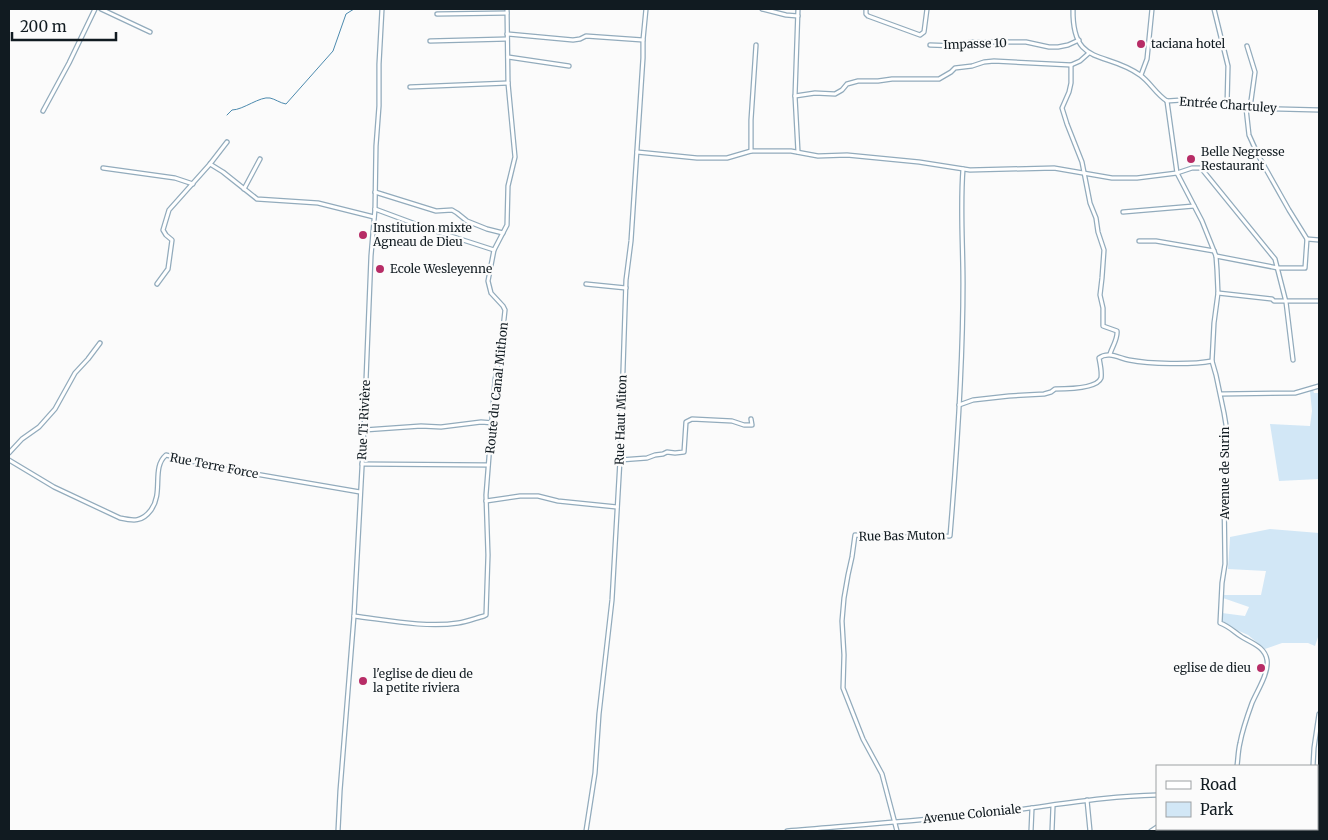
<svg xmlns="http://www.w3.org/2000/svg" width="1328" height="840" viewBox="0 0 1328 840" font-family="Merriweather,serif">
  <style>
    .green { fill: #d2e7f6 }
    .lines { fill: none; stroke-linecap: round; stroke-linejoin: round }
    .stream { stroke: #4c8aae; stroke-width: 1 }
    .street-casing { stroke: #92abbc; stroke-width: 5.5 }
    .street { stroke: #fff; stroke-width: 3 }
    .poi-dot { fill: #b72c66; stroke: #fbfbfb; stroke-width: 2 }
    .labels { text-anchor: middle; stroke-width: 4.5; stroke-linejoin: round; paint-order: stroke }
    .street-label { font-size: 12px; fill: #111b21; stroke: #fbfbfb }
    .poi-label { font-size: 12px; fill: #111b21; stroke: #fbfbfb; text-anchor: start }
  </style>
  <rect width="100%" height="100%" fill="#fbfbfb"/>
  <g class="green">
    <path d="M 1313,390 L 1314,393 L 1319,393 L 1319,479 L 1279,481 L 1270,424 L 1310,426 L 1312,411 L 1310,391 Z"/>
    <path d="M 1270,529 L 1319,533 L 1319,634 L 1315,646 L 1308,643 L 1282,643 L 1265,649 L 1248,635 L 1239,631 L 1222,621 L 1222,613 L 1245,616 L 1249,607 L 1223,598 L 1224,595 L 1261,595 L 1266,571 L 1228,569 L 1230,537 Z"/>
  </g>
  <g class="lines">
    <path class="stream" d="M 227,115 L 232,110 C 243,110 260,96 270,98 C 275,99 280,103 286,104 L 333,51 L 346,14 L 354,9"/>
    <g class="street-casing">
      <g id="street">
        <path d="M 101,9 L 150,32"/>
        <path d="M 762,9 L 786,15 L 798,16"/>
        <path d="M 866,9 L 866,14 L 868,16 L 920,35 L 924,32 L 927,9"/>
        <path d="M 1073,9 C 1072,68 1106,50 1140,75 C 1150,82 1156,94 1167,101"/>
        <path d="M 1214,9 L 1228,66 L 1227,106"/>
        <path d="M 437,14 L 507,13"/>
        <path d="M 507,34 L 573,40 L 580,39 L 586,36 L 643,40"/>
        <path d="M 430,41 L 507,39"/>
        <path d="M 930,45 L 958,46 L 971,42 L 1026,42 L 1049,47 L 1058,47 L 1068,45 L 1079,40"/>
        <path d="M 1247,46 L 1255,72 L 1250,108"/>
        <path d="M 508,57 L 569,66"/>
        <path d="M 1071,65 L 1071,83 L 1069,92 L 1062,108 L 1067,124 L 1082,162 L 1090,203 L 1096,218 L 1098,232 L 1104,250 L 1102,278 L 1100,295 L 1103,308 L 1103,326 L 1117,331 C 1118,339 1112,347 1110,354"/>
        <path d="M 1141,75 L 1147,59 L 1152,9"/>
        <path d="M 410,87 L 508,83"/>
        <path d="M 795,96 L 815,93 L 835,94 L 842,90 L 847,84 L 858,81 L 878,81 L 892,79 L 939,79 L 951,72 L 955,68 L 972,66 L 984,62 L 994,61 L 1071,65 L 1080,61 L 1089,53"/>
        <path d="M 1167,101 L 1177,173 L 1202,221 L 1216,256 L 1217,270 L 1218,293 L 1214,323 L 1212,361 L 1216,375 L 1224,413 L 1227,431 L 1227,451 L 1224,494 L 1225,564 L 1222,583 L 1220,623 C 1229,626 1234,632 1242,637 C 1252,643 1265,647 1267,660 C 1269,673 1257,691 1252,703 C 1248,714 1242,732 1240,743 C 1238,751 1238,759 1237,766"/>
        <path d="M 1167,101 L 1182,100 L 1246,108 L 1319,110"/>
        <path d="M 43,111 L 69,63 L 95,9"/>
        <path d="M 751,151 L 751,120 L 756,45"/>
        <path d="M 637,152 L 697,158 L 727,158 L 751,151 L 791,151 L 818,156 L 847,155 L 919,162 L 970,170 L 1054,168 L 1112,178 L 1137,178 L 1177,173 L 1192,168 L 1201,168 L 1275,259 L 1286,302 L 1293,360"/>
        <path d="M 798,152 L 795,96 L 798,9"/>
        <path d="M 210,164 L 223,172 L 257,199 L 318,203 L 374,217"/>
        <path d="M 103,168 L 175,178 L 193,184"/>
        <path d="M 244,189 L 260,159"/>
        <path d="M 375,192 L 436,211 L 452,210 L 457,213 L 467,221 L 487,229 L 503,233"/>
        <path d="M 375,209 L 429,229 L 494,250"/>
        <path d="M 1123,212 L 1194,206"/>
        <path d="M 1307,239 L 1319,240"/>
        <path d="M 1139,241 L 1156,241 L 1214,251"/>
        <path d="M 1216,256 L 1278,268 L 1305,268 L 1307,239 L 1289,210 L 1258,155 L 1249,135 L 1246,108"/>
        <path d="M 157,284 L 168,269 L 172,240 L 166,235 L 163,230 L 169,210 L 210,164 L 227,142"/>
        <path d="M 586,284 L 626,288"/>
        <path d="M 1218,293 L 1272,299 L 1274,301 L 1319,301"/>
        <path d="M 1221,394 L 1295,393 L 1319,386"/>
        <path d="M 959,405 L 973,400 L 1009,396 L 1044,394 L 1051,392 L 1055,389 C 1065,389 1097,389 1101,378 C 1102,372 1100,363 1099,358 C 1108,351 1119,358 1129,360 C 1150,364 1191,365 1212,361"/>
        <path d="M 364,430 L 421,426 L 441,427 L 481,422 L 494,423"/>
        <path d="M 9,453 L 22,439 L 39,427 L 55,409 L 75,373 L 88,359 L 100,343"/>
        <path d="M 9,460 L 54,487 L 120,518 C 134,521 142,522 151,510 C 164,492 151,468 166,455 L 220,468 L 360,492"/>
        <path d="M 620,460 L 647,458 L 655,455 L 663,454 L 667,452 L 675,453 L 684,452 L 686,422 L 692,419 L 732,421 L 744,425 L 752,425 L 751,419"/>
        <path d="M 362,464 L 488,465"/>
        <path d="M 486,501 L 520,496 L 538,496 L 558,501 L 617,507"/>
        <path d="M 354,616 C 387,620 426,628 458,623 C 467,622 476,618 484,616 L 486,615 L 488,555 L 486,495 L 495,380 L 501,347 L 505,310 L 503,306 L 491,293 L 488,281 L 494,250 L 507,225 L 508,186 L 515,157 L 508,83 L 507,9"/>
        <path d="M 1313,766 L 1314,748 L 1319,714"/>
        <path d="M 1317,770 L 1319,769"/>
        <path d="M 1087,800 L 1090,831"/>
        <path d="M 1274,829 L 1274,831"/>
        <path d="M 338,831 L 340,791 L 354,616 L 364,430 L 371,256 L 375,209 L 376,146 L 379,106 L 379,64 L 382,9"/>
        <path d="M 586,831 L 595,773 L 599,714 L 612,600 L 620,460 L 626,280 L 631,241 L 643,58 L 643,40 L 646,9"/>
        <path d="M 787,831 C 858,825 928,820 999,812 C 1051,806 1104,796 1157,795"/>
        <path d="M 897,831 L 882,774 L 863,739 L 843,688 L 844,655 L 842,621 L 844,598 L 848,575 L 852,557 L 855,535 L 902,537 L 950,536 C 957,452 963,367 963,283 C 963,245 960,207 963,169"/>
        <path d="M 1031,831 L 1032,808"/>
        <path d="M 1052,831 L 1053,806"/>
        <path d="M 1151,831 L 1157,827"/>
      </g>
    </g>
    <use href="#street" class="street"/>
  </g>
  <g class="poi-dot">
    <circle cx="1141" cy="44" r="5"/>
    <circle cx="1191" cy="159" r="5"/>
    <circle cx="363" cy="235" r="5"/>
    <circle cx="380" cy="269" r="5"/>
    <circle cx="1261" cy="668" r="5"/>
    <circle cx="363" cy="681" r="5"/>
  </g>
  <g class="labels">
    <g class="street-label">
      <text transform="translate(975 44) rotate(-2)" y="4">Impasse 10</text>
      <text transform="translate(1228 105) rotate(4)" y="4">Entrée Chartuley</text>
      <text transform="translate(497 388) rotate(-84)" y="4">Route du Canal Mithon</text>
      <text transform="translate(364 420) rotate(-87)" y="4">Rue Ti Rivière</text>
      <text transform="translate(621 420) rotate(-88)" y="4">Rue Haut Miton</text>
      <text transform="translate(214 466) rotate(11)" y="4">Rue Terre Force</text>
      <text transform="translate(1225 473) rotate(-90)" y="4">Avenue de Surin</text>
      <text transform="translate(902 536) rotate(-1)" y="4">Rue Bas Muton</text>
      <text transform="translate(972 814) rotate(-6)" y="4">Avenue Coloniale</text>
    </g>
    <g class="poi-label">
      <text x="1151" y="48">taciana hotel</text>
      <text x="1201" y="156">Belle Negresse<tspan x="1201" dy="14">Restaurant</tspan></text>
      <text x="373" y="232">Institution mixte<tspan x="373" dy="14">Agneau de Dieu</tspan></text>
      <text x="390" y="273">Ecole Wesleyenne</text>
      <text x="1251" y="672" text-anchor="end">eglise de dieu</text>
      <text x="373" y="678">l'eglise de dieu de<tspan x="373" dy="14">la petite riviera</tspan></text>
    </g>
  </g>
  <rect width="1328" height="840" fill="none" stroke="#111b21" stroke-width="20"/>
  <rect x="1156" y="765" width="162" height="65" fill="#fbfbfb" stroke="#9da1a4"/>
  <rect x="1166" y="781" width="25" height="8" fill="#ffffff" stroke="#9da1a4"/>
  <text x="1200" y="790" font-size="15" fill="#111b21">Road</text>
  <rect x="1166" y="802" width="25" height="15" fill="#d2e7f6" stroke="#9da1a4"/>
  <text x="1200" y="815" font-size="15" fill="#111b21">Park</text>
  <path d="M12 32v8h104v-8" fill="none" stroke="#111b21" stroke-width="2.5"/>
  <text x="20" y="32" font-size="15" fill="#111b21" stroke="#fbfbfb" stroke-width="4" paint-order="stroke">200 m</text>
</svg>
